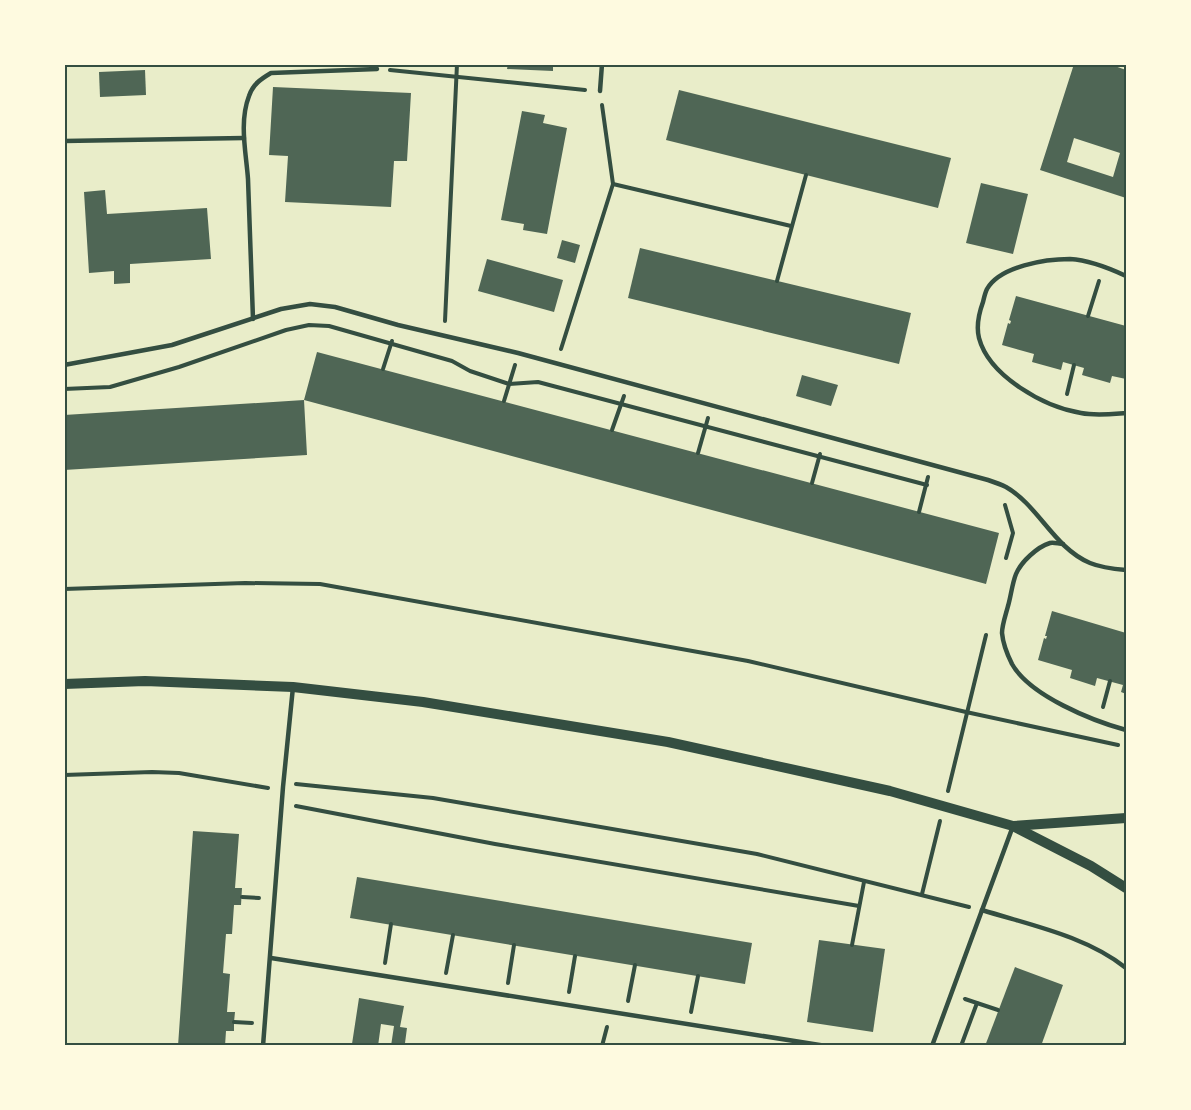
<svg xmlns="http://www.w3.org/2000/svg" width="1191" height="1110" viewBox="0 0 1191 1110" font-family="'Fira Sans Condensed',sans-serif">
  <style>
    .building { fill: #4f6655; fill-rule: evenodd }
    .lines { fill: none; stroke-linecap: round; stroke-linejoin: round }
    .path { stroke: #344e41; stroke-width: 4 }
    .service { stroke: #344e41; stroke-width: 4.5 }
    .tertiary { stroke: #344e41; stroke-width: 10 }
    .neatline { fill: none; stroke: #344e41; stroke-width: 2 }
  </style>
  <rect width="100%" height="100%" fill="#e9edc9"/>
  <g class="building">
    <path d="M 508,64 L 553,64 L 553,71 L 507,69 Z"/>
    <path d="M 1074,64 L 1109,64 L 1126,70 L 1126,198 L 1040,170 ZM 1074,138 L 1120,153 L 1113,177 L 1067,162 Z"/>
    <path d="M 145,70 L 146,95 L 100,97 L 99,72 Z"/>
    <path d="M 273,87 L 411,93 L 407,161 L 394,161 L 391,207 L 285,202 L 288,156 L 269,155 Z"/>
    <path d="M 679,90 L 951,158 L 938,208 L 666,140 Z"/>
    <path d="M 522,111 L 545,115 L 543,123 L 567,128 L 547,234 L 523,230 L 524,224 L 501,220 Z"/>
    <path d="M 981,183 L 1028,194 L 1013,254 L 966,243 Z"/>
    <path d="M 105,190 L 107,214 L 207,208 L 211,259 L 130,264 L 130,283 L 114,284 L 114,271 L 89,273 L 84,192 Z"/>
    <path d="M 562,240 L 580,245 L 575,263 L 557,258 Z"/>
    <path d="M 640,248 L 911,313 L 899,364 L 628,298 Z"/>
    <path d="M 487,259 L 563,280 L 554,312 L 478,291 Z"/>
    <path d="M 1016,296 L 1126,326 L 1126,379 L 1112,376 L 1110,383 L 1082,375 L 1084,368 L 1063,362 L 1061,370 L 1032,362 L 1034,354 L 1002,345 L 1008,323 L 1010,324 L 1011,321 L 1009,320 Z"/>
    <path d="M 317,352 L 999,533 L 986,584 L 304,400 L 307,455 L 64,470 L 64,415 L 304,400 Z"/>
    <path d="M 802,375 L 838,385 L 831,406 L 796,396 Z"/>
    <path d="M 1052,611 L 1126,633 L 1126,694 L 1121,692 L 1123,685 L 1097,678 L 1095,686 L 1070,678 L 1072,670 L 1038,660 L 1044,638 L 1046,639 L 1047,636 L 1045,636 Z"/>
    <path d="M 193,831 L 239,834 L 235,888 L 242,888 L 241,905 L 234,905 L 232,934 L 226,934 L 223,973 L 230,974 L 227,1012 L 235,1012 L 234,1022 L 234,1031 L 226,1031 L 225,1046 L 178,1046 Z"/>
    <path d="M 357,877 L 752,943 L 745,984 L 350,918 Z"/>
    <path d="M 819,940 L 885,949 L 873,1032 L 807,1022 Z"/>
    <path d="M 1015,967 L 1063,985 L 1041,1046 L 985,1046 Z"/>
    <path d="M 359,998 L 404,1006 L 400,1027 L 407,1028 L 405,1043 L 415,1046 L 391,1046 L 394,1026 L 381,1024 L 378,1046 L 352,1044 Z"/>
  </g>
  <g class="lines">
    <g class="path">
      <path d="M 390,70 L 585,90"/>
      <path d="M 602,105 L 613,184"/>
      <path d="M 777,281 L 806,175"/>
      <path d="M 1088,316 L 1099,281"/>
      <path d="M 445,321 L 457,64"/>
      <path d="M 561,349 L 613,184 L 791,226"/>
      <path d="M 383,369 L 392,341"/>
      <path d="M 64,389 L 110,387 L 179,367 L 286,330 L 309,325 L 329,326 L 452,361 L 470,371 L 509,384 L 538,382 L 927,485"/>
      <path d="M 1067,394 L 1074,365"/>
      <path d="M 504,401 L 515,365"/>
      <path d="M 612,430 L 624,396"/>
      <path d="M 698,453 L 708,418"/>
      <path d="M 812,483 L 820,454"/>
      <path d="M 1005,505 L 1013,533 L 1006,558"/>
      <path d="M 919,512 L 928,477"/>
      <path d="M 64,589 L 245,583 L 320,584 L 748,661 L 966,712 L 1118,745"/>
      <path d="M 1103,707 L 1110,681"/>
      <path d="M 64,775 L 152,772 L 179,773 L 268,788"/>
      <path d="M 296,784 L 433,798 L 757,854 L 969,907"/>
      <path d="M 948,791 L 986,635"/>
      <path d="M 296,806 L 495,844 L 859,906"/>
      <path d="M 922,894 L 940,821"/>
      <path d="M 242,897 L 259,898"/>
      <path d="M 852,945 L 864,882"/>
      <path d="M 385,963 L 391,924"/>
      <path d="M 446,973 L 453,935"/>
      <path d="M 508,983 L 514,945"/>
      <path d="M 569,992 L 575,956"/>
      <path d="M 965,999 L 998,1010"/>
      <path d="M 628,1001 L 635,965"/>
      <path d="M 691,1012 L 698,976"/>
      <path d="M 234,1022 L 252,1023"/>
      <path d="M 602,1046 L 607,1027"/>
      <path d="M 961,1046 L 977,1003"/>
    </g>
    <g class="service">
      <path d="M 600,91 L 602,64"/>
      <path d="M 64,141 L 244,138"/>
      <path d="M 1126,276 C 1109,268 1089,260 1070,259 C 1046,259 1000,266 987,289 C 985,293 984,298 983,302 C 979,313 976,326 979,338 C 989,376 1044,407 1081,413 C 1096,416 1112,414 1126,413"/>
      <path d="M 253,319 C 251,272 250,225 248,179 C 246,152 239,122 249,96 C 253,84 261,79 271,73 L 377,69"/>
      <path d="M 64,365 L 172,345 L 281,309 L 310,304 L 335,307 L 398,325 L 518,353 L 988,480 C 994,482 1000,484 1006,487 C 1038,505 1054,548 1090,563 C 1102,568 1114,569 1126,570"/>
      <path d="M 1063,544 C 1059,544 1054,542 1050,543 C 1037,547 1021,562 1016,574 C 1012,584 1011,596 1008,606 C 1006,614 1002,625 1002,633 C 1003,644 1007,654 1012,664 C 1030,696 1093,721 1126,730"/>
      <path d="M 982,910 C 1030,925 1086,936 1126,968"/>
      <path d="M 271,958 L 826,1046"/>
      <path d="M 263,1046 L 283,787 L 293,687"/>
      <path d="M 932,1046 L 1013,826"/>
      <path d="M 1124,1046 L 1126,1042"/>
    </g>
    <g class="tertiary">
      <path d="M 64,684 L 145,681 L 293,687 L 423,702 L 668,742 L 890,791 L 1013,826 L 1091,866 L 1126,888"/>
      <path d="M 1014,826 L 1126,818"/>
    </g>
  </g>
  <rect width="1191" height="1110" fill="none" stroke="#fefae0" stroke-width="132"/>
  <rect x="66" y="66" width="1059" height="978" class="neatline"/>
</svg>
